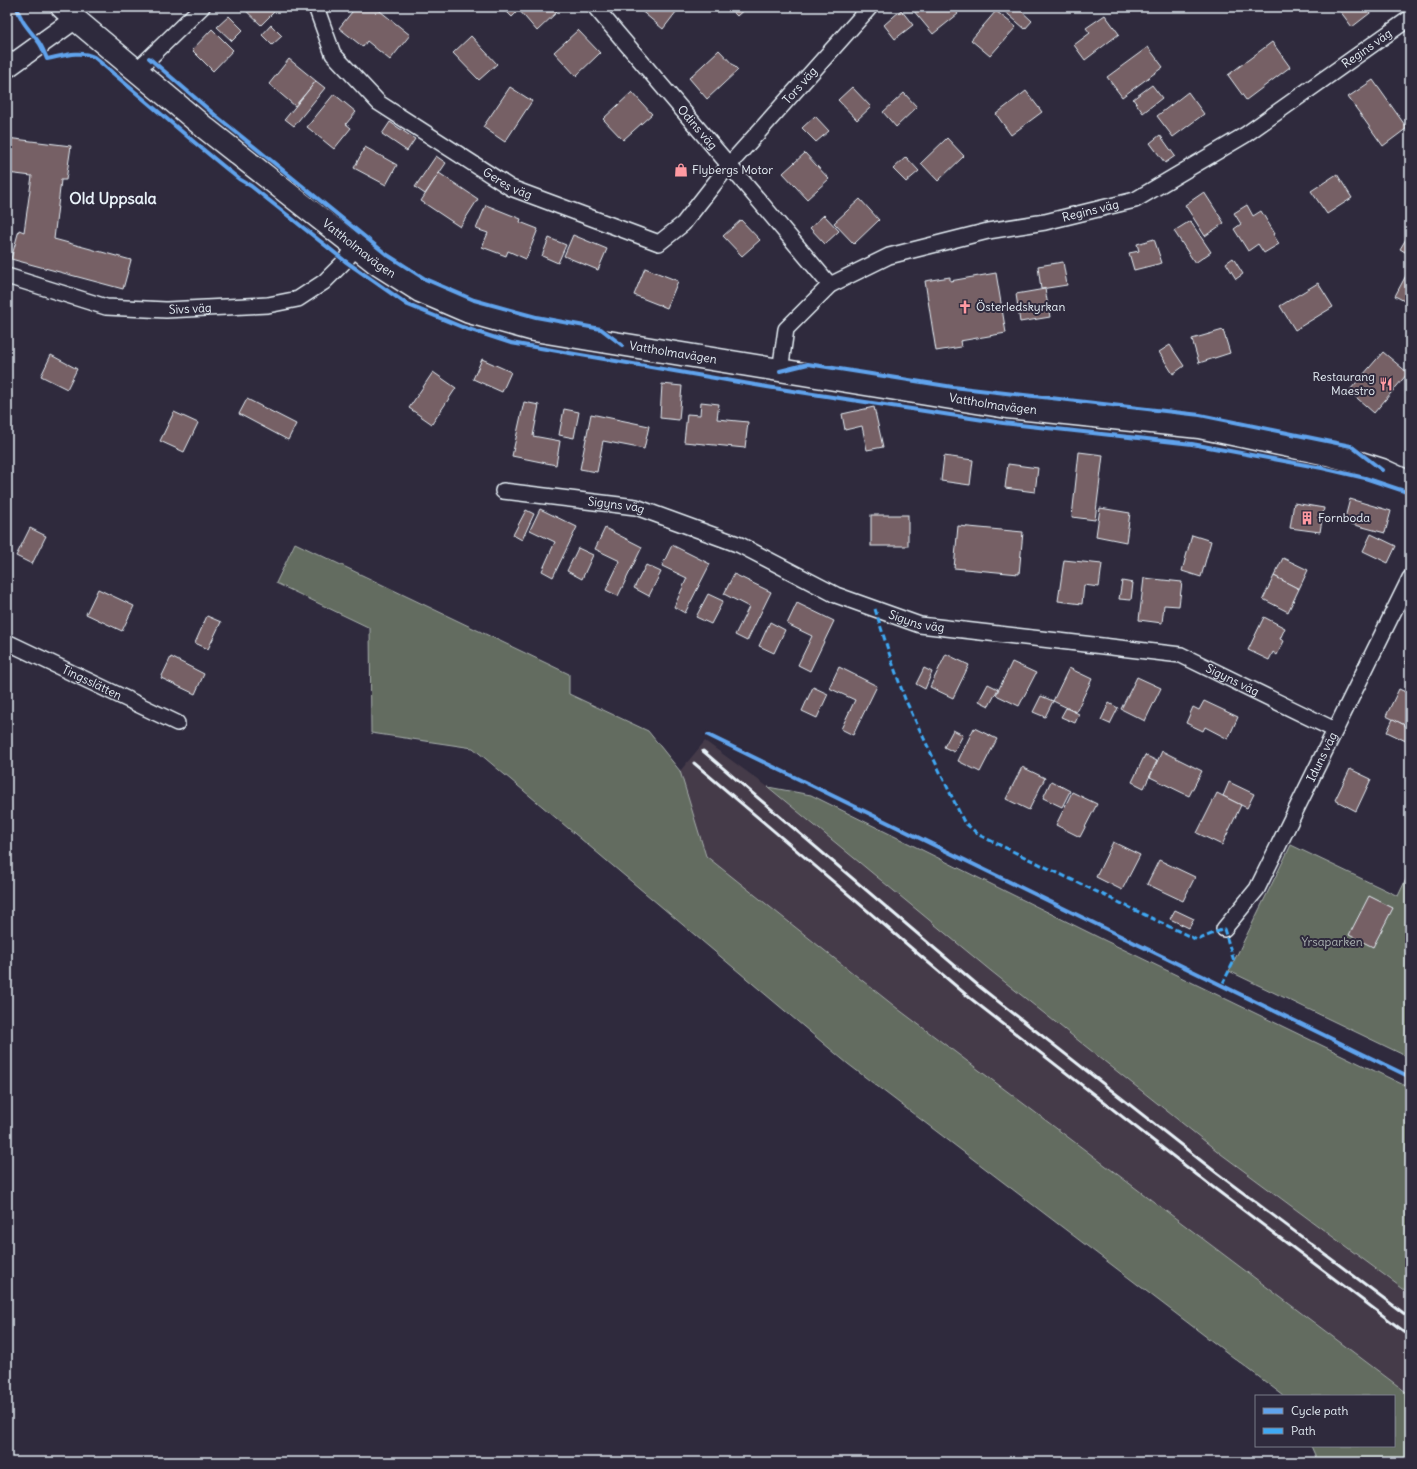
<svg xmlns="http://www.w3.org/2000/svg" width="1417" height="1469" viewBox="0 0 1417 1469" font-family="Delius,sans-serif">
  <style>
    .built { fill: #443a49 }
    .green { fill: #646c60; stroke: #a6aeac }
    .building { fill: #766065; stroke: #e8f1f8 }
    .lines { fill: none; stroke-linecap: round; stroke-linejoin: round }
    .minor-casing { stroke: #e8f1f8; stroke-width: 18 }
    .tertiary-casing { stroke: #e8f1f8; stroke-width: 22 }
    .secondary-casing { stroke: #e8f1f8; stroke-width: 25 }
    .minor { stroke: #2f2a3d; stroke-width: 15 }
    .tertiary { stroke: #2f2a3d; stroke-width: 19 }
    .secondary { stroke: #2f2a3d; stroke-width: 22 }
    .rail { stroke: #e8f1f8; stroke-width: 3 }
    .quiet { stroke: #3fa9f5; stroke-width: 3; stroke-dasharray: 6 3; stroke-linecap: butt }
    .cycleway-casing { stroke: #2f2a3d; stroke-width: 6 }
    .cycleway { stroke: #60a3ed; stroke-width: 4 }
    .labels { text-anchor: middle; stroke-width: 4; stroke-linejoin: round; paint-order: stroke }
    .street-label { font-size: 12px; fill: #e8f1f8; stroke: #2f2a3d }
    .poi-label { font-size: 12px; fill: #e8f1f8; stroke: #2f2a3d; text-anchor: start }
    .park-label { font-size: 12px; fill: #adb5b4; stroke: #2f2a3d }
    .district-label { font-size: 16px; font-weight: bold; fill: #e8f1f8; stroke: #2f2a3d }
  </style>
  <rect width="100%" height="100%" fill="#2f2a3d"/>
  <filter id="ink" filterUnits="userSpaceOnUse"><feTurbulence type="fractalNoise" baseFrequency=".025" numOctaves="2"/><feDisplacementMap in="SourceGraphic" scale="8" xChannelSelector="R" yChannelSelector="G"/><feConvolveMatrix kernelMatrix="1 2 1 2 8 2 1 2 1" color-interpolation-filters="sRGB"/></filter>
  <g filter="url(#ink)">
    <path class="built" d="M 705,741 L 768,787 L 991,971 L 1221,1154 L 1410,1294 L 1410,1395 L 898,1009 L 706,856 L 680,771 Z"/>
    <g class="green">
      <path d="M 295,543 L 569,674 L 569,694 L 648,731 L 680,771 L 706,856 L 898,1009 L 1410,1395 L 1410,1462 L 1318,1462 L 1311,1446 L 1394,1446 L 1394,1396 L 1284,1396 L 848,1064 L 473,748 L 371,733 L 370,628 L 276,583 Z"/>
      <path d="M 768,787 L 811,795 L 1104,940 L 1410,1088 L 1410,1294 L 1221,1154 L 991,971 Z"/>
      <path d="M 1291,845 L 1398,896 L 1410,871 L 1410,1058 L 1229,971 Z"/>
    </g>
    <g class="building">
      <path d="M 242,7 L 279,7 L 261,25 Z"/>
      <path d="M 356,7 L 375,7 L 410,35 L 390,60 L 367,41 L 363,47 L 339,28 Z"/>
      <path d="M 502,7 L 522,7 L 512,17 Z"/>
      <path d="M 522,7 L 552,7 L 557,12 L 537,31 L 519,10 Z"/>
      <path d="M 640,7 L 680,7 L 663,29 L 639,9 Z"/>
      <path d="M 728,7 L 747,7 L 737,16 Z"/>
      <path d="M 916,7 L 953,7 L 958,14 L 933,34 L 913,10 Z"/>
      <path d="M 1002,7 L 1017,7 L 1032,21 L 1025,29 L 1001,8 Z"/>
      <path d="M 1337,7 L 1372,7 L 1374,10 L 1352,27 Z"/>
      <path d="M 901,10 L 913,25 L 895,39 L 884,25 Z"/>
      <path d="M 996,11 L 1016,27 L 990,56 L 971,40 Z"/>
      <path d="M 1105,15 L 1119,34 L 1085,60 L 1074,45 L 1090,33 L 1086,28 Z"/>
      <path d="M 229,16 L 243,30 L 232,41 L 217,27 Z"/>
      <path d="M 271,25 L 282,36 L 272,45 L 262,35 Z"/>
      <path d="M 212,29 L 233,50 L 213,71 L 192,50 Z"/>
      <path d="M 578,30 L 600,53 L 576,76 L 554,52 Z"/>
      <path d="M 471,36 L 497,64 L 479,80 L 453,53 Z"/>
      <path d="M 1272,42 L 1290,67 L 1246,100 L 1228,75 Z"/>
      <path d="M 1148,47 L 1163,67 L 1122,97 L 1107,77 Z"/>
      <path d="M 719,50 L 738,70 L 707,99 L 689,78 Z"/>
      <path d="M 289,59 L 316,81 L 295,106 L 269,84 Z"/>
      <path d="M 1373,80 L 1407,128 L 1383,146 L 1348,97 Z"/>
      <path d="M 316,81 L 325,88 L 294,126 L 285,119 Z"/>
      <path d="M 1152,85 L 1162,98 L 1143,113 L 1133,99 Z"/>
      <path d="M 510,87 L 532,101 L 505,142 L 483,127 Z"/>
      <path d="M 852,87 L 871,107 L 857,120 L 838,100 Z"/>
      <path d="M 1026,91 L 1042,112 L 1011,135 L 996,114 Z"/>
      <path d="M 632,92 L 652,114 L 623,140 L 603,119 Z"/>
      <path d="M 1188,92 L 1204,114 L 1173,137 L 1157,116 Z"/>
      <path d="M 904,93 L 917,107 L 896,127 L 883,112 Z"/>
      <path d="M 334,94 L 356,112 L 346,124 L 351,128 L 334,149 L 307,127 Z"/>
      <path d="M 815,116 L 829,131 L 816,142 L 802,128 Z"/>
      <path d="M 390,122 L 415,139 L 407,151 L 382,134 Z"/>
      <path d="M 1160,135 L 1175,156 L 1165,163 L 1150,143 Z"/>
      <path d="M 7,138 L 71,146 L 66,180 L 61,180 L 54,239 L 131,260 L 123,289 L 11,259 L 19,230 L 24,232 L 32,176 L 7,173 Z"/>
      <path d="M 947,138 L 964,156 L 938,181 L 921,163 Z"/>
      <path d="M 365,147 L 397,165 L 386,185 L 354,168 Z"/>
      <path d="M 805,153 L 829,179 L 807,199 L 783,173 Z"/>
      <path d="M 436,156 L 446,163 L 425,194 L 415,187 Z"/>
      <path d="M 906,157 L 919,171 L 906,182 L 893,169 Z"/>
      <path d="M 439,173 L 478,199 L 460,227 L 421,201 Z"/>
      <path d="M 1337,174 L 1352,198 L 1327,214 L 1311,191 Z"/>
      <path d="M 1204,192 L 1224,223 L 1205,236 L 1185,205 Z"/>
      <path d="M 860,199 L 879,220 L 854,244 L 834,223 Z"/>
      <path d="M 486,205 L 521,219 L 520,222 L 538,229 L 526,259 L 508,251 L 506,256 L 482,247 L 488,233 L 476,229 Z"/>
      <path d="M 1247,205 L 1253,216 L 1261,211 L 1275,234 L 1273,234 L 1279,244 L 1264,253 L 1258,244 L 1248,251 L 1234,229 L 1241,224 L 1234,213 Z"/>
      <path d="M 824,215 L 839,231 L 825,244 L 810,228 Z"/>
      <path d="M 741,220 L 760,240 L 742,256 L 723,236 Z"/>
      <path d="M 1190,221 L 1211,252 L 1195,263 L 1174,231 Z"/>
      <path d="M 573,235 L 607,249 L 598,270 L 564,256 Z"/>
      <path d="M 549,238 L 566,245 L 558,263 L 542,256 Z"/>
      <path d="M 1154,239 L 1162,263 L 1134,270 L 1129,253 L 1139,251 L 1137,244 Z"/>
      <path d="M 1406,239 L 1410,241 L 1410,255 L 1400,249 Z"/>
      <path d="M 1233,258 L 1243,274 L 1236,279 L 1226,263 Z"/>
      <path d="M 1063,262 L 1067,285 L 1041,289 L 1038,266 Z"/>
      <path d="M 645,268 L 678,281 L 667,308 L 634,295 Z"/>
      <path d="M 1410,268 L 1410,304 L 1395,296 Z"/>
      <path d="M 996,273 L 1006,333 L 960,341 L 961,347 L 936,351 L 925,281 L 950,277 L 950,281 Z"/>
      <path d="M 1318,283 L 1333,307 L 1295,330 L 1280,306 Z"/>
      <path d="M 1045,289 L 1050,317 L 1020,322 L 1016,294 Z"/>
      <path d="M 1223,330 L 1230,353 L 1199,363 L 1192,339 Z"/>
      <path d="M 1170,345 L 1184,366 L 1173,374 L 1159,352 Z"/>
      <path d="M 1383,352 L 1408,373 L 1374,413 L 1349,391 Z"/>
      <path d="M 51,355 L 77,369 L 67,389 L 41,376 Z"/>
      <path d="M 482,359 L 511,372 L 502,392 L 473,379 Z"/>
      <path d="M 433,372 L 456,388 L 432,424 L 409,408 Z"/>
      <path d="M 662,384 L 682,386 L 679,420 L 660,418 Z"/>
      <path d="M 247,399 L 296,424 L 288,440 L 239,414 Z"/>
      <path d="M 524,402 L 539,405 L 533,436 L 560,441 L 556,465 L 512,456 Z"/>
      <path d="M 701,402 L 719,404 L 717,419 L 748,422 L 745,448 L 684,442 L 687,414 L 700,415 Z"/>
      <path d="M 874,407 L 883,447 L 867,450 L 862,426 L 845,430 L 842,414 Z"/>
      <path d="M 564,409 L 579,412 L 574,438 L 559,435 Z"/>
      <path d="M 174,412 L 198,423 L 184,452 L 160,441 Z"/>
      <path d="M 591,414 L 649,426 L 644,449 L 603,441 L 597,472 L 580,469 Z"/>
      <path d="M 1079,452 L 1103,455 L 1095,520 L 1072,517 Z"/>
      <path d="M 944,456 L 973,460 L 970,485 L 941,481 Z"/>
      <path d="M 1008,464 L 1038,468 L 1035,492 L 1005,488 Z"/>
      <path d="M 1350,499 L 1391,511 L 1385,533 L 1344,522 Z"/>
      <path d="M 1294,503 L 1324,508 L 1320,532 L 1290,528 Z"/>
      <path d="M 1100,508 L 1130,513 L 1126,542 L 1096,536 Z"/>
      <path d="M 540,509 L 577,527 L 553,577 L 542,571 L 555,542 L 530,530 Z"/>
      <path d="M 526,510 L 534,514 L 522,540 L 513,535 Z"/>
      <rect x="871" y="515" width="37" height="31"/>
      <path d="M 958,526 L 1023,532 L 1019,574 L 954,568 Z"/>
      <path d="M 30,528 L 46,536 L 32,564 L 16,556 Z"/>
      <path d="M 605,528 L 642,547 L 618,596 L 606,590 L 620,561 L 595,549 Z"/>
      <path d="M 1371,534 L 1396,546 L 1388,563 L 1363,551 Z"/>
      <path d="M 1192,535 L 1211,541 L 1201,577 L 1182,571 Z"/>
      <path d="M 672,545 L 710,564 L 685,613 L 674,607 L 687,578 L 662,566 Z"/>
      <path d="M 578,548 L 593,555 L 582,579 L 567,571 Z"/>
      <path d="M 1283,558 L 1308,570 L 1299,589 L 1274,576 Z"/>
      <path d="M 1064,560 L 1102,564 L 1099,587 L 1084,585 L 1082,604 L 1058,601 Z"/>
      <path d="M 646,565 L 661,572 L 649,596 L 634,588 Z"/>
      <path d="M 734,574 L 771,592 L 747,641 L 735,635 L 749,607 L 724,594 Z"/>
      <path d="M 1274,576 L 1299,589 L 1288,612 L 1263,599 Z"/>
      <path d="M 1144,578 L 1182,582 L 1179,606 L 1164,605 L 1162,623 L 1139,620 Z"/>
      <path d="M 1122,581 L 1133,583 L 1131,600 L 1119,599 Z"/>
      <path d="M 98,589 L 134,606 L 122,631 L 86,614 Z"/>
      <path d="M 708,594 L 723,601 L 711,624 L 696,617 Z"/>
      <path d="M 797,603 L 834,621 L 810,671 L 798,665 L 812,636 L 787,624 Z"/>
      <path d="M 207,616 L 221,622 L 208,649 L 195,643 Z"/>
      <path d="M 1264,617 L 1285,628 L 1280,639 L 1284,641 L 1277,655 L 1273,652 L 1269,660 L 1248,650 Z"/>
      <path d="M 770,622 L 785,630 L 774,653 L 759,646 Z"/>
      <path d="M 1410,652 L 1410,665 L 1405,663 Z"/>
      <path d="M 946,654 L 969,665 L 953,698 L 930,687 Z"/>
      <path d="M 171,657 L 204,674 L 195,694 L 161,678 Z"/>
      <path d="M 1012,662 L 1036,673 L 1019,706 L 996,695 Z"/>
      <path d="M 839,667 L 877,686 L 853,735 L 841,729 L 855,700 L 829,688 Z"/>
      <path d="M 924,668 L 932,672 L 925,689 L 916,684 Z"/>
      <path d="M 1069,668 L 1092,679 L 1076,712 L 1053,701 Z"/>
      <path d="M 1137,677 L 1161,688 L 1145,721 L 1121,709 Z"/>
      <path d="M 988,684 L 998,689 L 989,706 L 979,701 Z"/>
      <path d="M 813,687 L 828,694 L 817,718 L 802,711 Z"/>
      <path d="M 1399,689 L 1410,694 L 1410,720 L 1407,726 L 1386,716 Z"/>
      <path d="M 1041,696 L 1053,701 L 1045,717 L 1033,712 Z"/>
      <path d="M 1204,701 L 1238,717 L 1228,739 L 1205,727 L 1203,731 L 1186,723 L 1193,707 L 1199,710 Z"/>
      <path d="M 1109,703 L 1118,708 L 1110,724 L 1101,720 Z"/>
      <path d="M 1066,708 L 1079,714 L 1075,723 L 1061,717 Z"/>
      <path d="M 1393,719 L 1410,728 L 1410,743 L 1387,732 Z"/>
      <path d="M 974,728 L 997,739 L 980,772 L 958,761 Z"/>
      <path d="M 953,730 L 963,735 L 954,752 L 944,747 Z"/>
      <path d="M 1162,751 L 1202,771 L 1189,796 L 1150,777 Z"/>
      <path d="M 1145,755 L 1157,761 L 1144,788 L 1132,782 Z"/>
      <path d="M 1022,767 L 1045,778 L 1029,810 L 1006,799 Z"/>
      <path d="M 1350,769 L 1371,779 L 1356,811 L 1335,800 Z"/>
      <path d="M 1051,781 L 1070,791 L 1062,807 L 1043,798 Z"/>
      <path d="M 1229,782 L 1254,794 L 1247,808 L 1223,796 Z"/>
      <path d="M 1072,792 L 1097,804 L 1080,837 L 1056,825 Z"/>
      <path d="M 1217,793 L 1241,805 L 1222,845 L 1197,833 Z"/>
      <path d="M 1113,842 L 1140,855 L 1122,890 L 1096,877 Z"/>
      <path d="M 1159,860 L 1195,877 L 1183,901 L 1147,884 Z"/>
      <path d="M 1369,896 L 1393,908 L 1373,947 L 1349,935 Z"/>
      <path d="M 1175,910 L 1194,919 L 1189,928 L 1170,919 Z"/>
    </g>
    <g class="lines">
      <g class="minor-casing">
        <g id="minor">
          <path id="s1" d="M 316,7 L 333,54 L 379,103 L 511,188 L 659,243 L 683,224 L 729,165 L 870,7"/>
          <path id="s2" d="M 595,7 L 729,165 L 830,285"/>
          <path d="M 137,70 L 202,7"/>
          <path id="s3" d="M 7,276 L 106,307 L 166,310 L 268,305 L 298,299 L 324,282 L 345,261 L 356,246"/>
          <path id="s4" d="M 780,371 L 786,329 L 830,285 L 889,256 L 988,231 L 1045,222 L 1135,200 L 1245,135 L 1410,18"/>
          <path id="s5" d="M 503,491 L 636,507 L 740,545 L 836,595 L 920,625 L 1181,655 L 1335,730"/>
          <path id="s6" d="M 7,642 L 177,723"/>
          <path id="s7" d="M 1224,929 L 1257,889 L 1410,578"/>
        </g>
      </g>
      <g class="tertiary-casing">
        <path id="tertiary" d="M 7,68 L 75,19"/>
      </g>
      <g class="secondary-casing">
        <g id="secondary">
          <path id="s8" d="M 62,7 L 75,19 L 205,128 L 379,265 L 420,291 L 469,312 L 534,330 L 1007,407 L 1199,427 L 1327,454 L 1360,463 L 1382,470 L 1410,483"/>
        </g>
      </g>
      <use href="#minor" class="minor"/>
      <use href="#tertiary" class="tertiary"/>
      <use href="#secondary" class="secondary"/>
      <g class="rail">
        <path d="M 703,751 L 980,987 L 1218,1174 L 1410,1318"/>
        <path d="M 694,763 L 970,998 L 1210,1185 L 1410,1336"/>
      </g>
      <path class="quiet" d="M 875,609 L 891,659 L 905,699 L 964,822 L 979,835 L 1197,940 L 1224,929 L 1234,961 L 1222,985"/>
      <g class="cycleway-casing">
        <g id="cycleway">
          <path d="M 17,7 C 20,22 32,32 40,44 C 43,49 45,54 47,59 C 63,56 79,50 94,57 L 194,142 L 239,179 L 251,186 L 345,261 L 408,305 L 462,327 L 511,343 L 767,387 L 1003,423 L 1192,444 L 1322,468 L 1365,478 L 1410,493"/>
          <path d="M 149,58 L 215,115 L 386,254 L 425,279 L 474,300 L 536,317 L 601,329 L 622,345"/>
          <path d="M 780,371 L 808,364 L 953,387 L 1200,415 L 1351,446 L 1382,470"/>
          <path d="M 708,735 L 1410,1077"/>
        </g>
      </g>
      <use href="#cycleway" class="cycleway"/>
    </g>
  </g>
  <defs>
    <g id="shop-bare" transform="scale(1.08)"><path d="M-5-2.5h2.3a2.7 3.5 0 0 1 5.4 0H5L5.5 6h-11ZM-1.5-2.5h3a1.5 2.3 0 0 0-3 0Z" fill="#ff9aa2" stroke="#2f2a3d" stroke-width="2.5" paint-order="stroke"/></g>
    <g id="church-bare" transform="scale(1.08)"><path d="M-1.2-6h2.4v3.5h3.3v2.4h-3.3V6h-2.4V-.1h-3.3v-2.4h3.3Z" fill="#ff9aa2" stroke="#2f2a3d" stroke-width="2.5" paint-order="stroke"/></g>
    <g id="restaurant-bare" transform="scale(1.08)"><path d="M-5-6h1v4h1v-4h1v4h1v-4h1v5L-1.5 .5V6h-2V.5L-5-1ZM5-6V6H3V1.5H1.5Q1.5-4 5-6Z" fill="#ff9aa2" stroke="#2f2a3d" stroke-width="2.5" paint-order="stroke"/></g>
    <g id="building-bare" transform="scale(1.08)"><path d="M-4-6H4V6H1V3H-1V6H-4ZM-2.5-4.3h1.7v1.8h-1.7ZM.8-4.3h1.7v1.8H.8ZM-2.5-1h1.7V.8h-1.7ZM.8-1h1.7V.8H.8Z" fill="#ff9aa2" stroke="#2f2a3d" stroke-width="2.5" paint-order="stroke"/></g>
  </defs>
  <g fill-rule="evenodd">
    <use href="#shop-bare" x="681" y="170"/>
    <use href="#church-bare" x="965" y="307"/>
    <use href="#restaurant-bare" x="1386" y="384"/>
    <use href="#building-bare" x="1307" y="518"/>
  </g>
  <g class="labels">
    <g class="street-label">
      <text dy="4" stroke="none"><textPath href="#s4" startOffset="700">Regins väg</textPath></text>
      <text dy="4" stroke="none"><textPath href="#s1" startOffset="644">Tors väg</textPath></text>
      <text dy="4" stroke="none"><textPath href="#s2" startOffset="158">Odins väg</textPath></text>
      <text dy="4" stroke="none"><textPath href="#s1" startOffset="269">Geres väg</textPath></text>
      <text dy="4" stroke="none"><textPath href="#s4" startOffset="377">Regins väg</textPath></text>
      <text dy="4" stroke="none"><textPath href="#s8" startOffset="383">Vattholmavägen</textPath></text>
      <text dy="4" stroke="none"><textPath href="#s3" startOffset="188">Sivs väg</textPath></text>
      <text dy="4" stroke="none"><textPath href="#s8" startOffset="719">Vattholmavägen</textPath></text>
      <text dy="4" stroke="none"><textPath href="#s8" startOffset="1043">Vattholmavägen</textPath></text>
      <text dy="4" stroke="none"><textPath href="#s5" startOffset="114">Sigyns väg</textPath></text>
      <text dy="4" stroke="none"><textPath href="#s5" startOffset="438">Sigyns väg</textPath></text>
      <text dy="4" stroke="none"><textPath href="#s5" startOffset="762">Sigyns väg</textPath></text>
      <text dy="4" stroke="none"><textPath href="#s6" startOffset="94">Tingsslätten</textPath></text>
      <text dy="4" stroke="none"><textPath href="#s7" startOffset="199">Iduns väg</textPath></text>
    </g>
    <g class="poi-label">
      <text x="692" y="174">Flybergs Motor</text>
      <text x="976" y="311">Österledskyrkan</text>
      <text x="1375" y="381" text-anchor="end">Restaurang<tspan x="1375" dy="14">Maestro</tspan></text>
      <text x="1318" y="522">Fornboda</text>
    </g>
    <g class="park-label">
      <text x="1332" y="946">Yrsaparken</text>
    </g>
    <g class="district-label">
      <text x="113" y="204">Old Uppsala</text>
    </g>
  </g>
  <rect width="1417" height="1469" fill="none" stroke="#2f2a3d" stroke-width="24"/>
  <rect x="12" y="12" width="1393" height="1445" fill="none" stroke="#e8f1f8" stroke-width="1.5" filter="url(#ink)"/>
  <rect x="1255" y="1395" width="140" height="52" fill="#2f2a3d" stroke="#797a88"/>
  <rect x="1263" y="1408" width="20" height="6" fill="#60a3ed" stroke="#797a88"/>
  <text x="1291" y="1415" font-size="12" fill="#e8f1f8">Cycle path</text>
  <rect x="1263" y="1428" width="20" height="6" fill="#3fa9f5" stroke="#797a88"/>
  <text x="1291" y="1435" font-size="12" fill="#e8f1f8">Path</text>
</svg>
